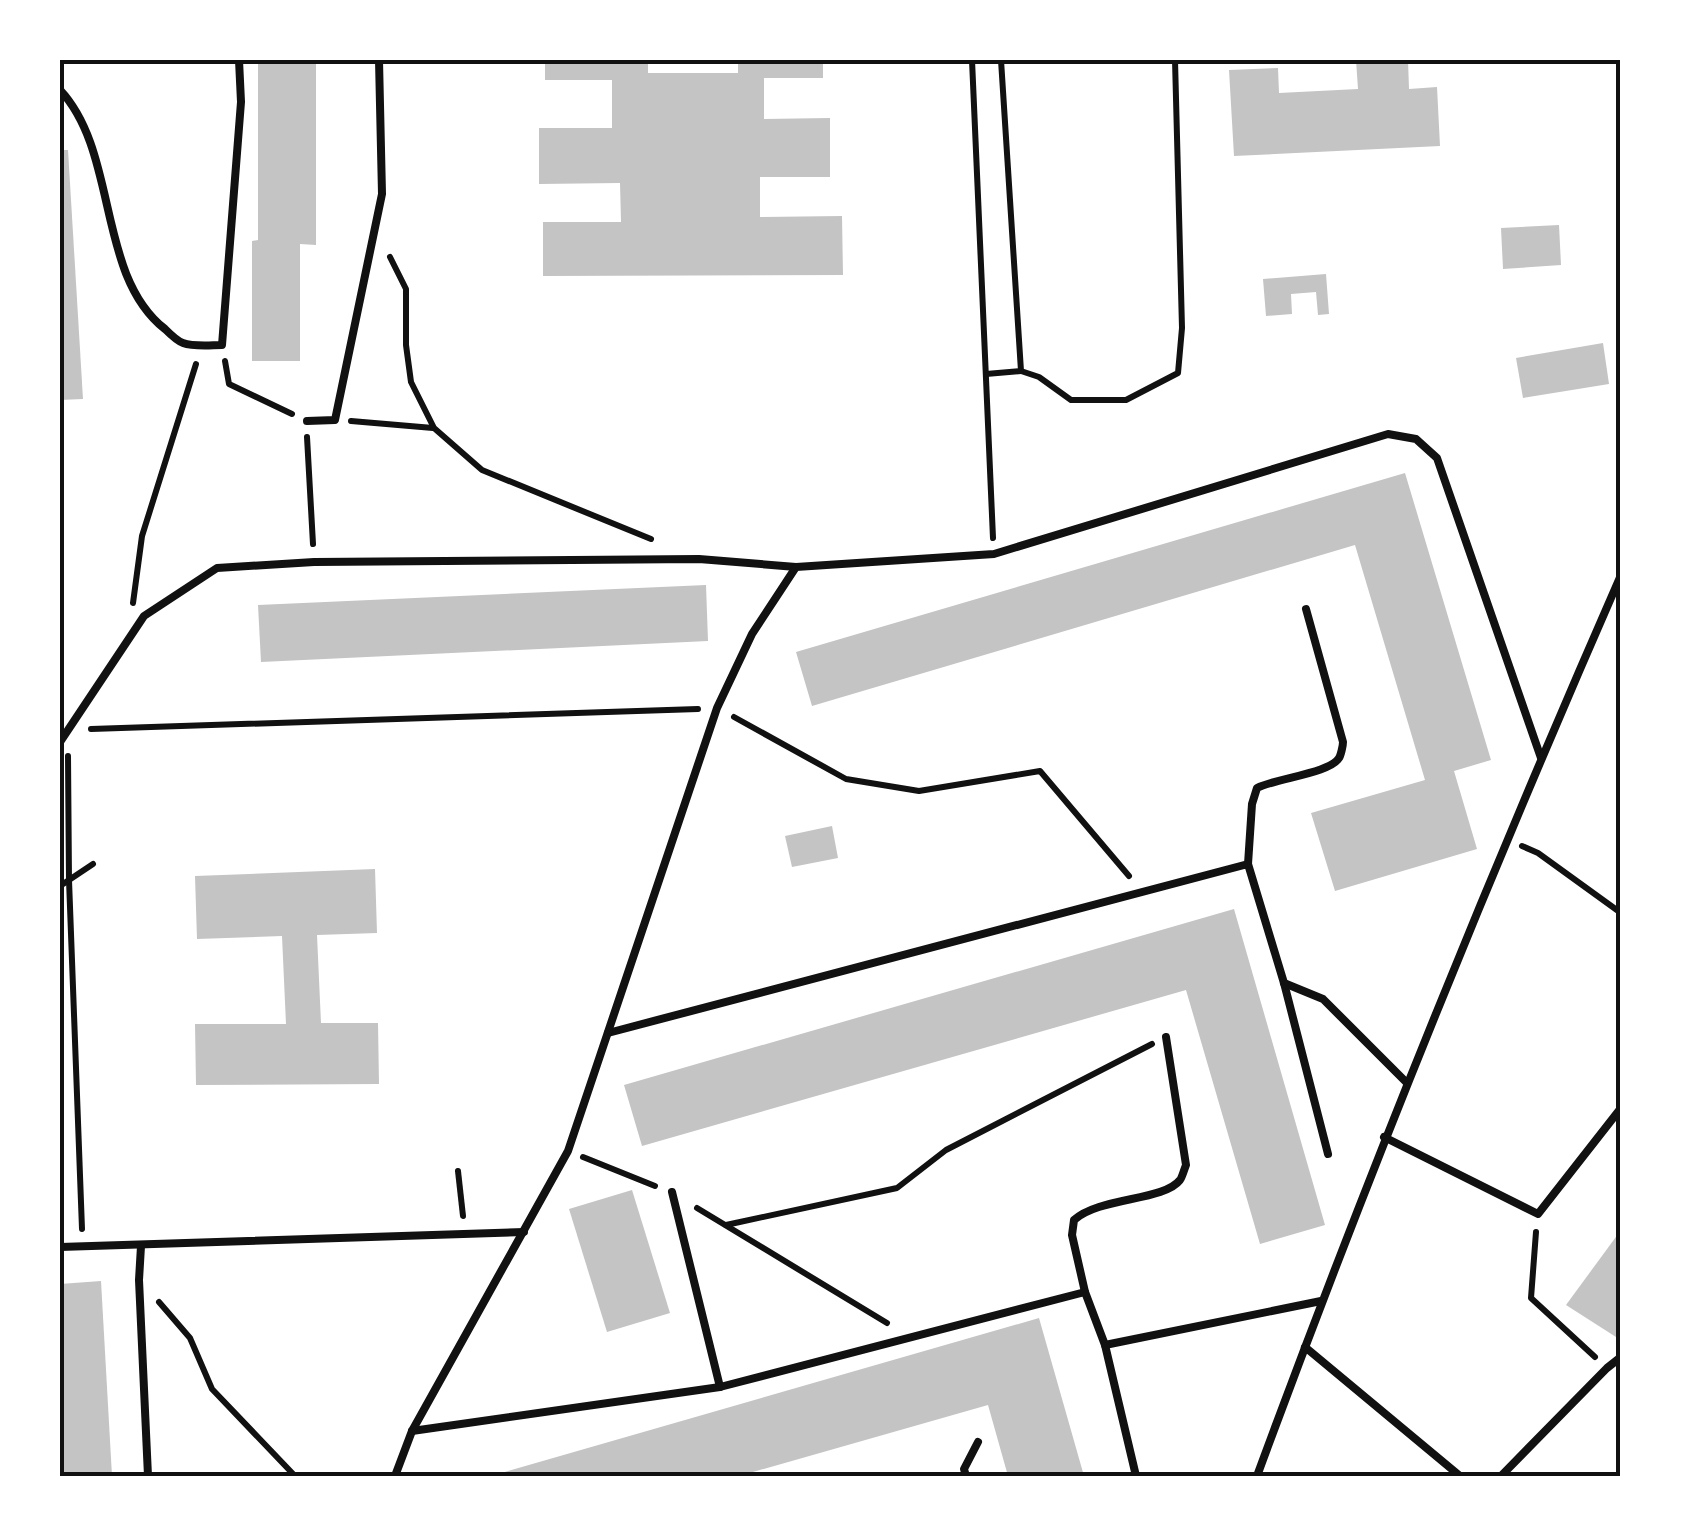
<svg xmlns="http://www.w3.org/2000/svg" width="1681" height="1536" viewBox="0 0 1681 1536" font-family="Spectral,serif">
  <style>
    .building { fill: #c4c4c4 }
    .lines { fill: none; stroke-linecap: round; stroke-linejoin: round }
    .path { stroke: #111; stroke-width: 6 }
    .service { stroke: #111; stroke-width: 8 }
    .neatline { fill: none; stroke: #111; stroke-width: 4 }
  </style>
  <rect width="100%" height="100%" fill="#fff"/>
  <g class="building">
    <path d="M 258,60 L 316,60 L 316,245 L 300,244 L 300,361 L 252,361 L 252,241 L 258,240 Z"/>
    <path d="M 545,60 L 648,60 L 648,73 L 738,73 L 738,60 L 823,60 L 823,78 L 764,78 L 764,119 L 830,118 L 830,177 L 760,177 L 760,217 L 842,216 L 843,275 L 543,276 L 543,222 L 621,222 L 620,183 L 539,184 L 539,128 L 612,128 L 612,80 L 545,80 Z"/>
    <path d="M 1356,60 L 1408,60 L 1409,89 L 1437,87 L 1440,146 L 1234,156 L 1229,70 L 1278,68 L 1279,93 L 1358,89 Z"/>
    <path d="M 60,150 L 68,150 L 83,399 L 60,400 Z"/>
    <path d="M 1559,225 L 1561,265 L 1503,269 L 1501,228 Z"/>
    <path d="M 1326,274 L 1329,314 L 1318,315 L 1316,292 L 1291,294 L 1292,314 L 1266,316 L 1263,279 Z"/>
    <path d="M 1603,343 L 1609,384 L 1523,398 L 1516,358 Z"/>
    <path d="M 1405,473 L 1491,760 L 1454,771 L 1477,849 L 1335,891 L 1311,813 L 1425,780 L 1355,545 L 812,706 L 796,652 Z"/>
    <path d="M 706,585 L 708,641 L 261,662 L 258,605 Z"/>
    <path d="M 832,826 L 838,858 L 792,867 L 785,836 Z"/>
    <path d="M 375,869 L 377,933 L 317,935 L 321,1023 L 378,1023 L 379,1084 L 196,1085 L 195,1024 L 286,1024 L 282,936 L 197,939 L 195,876 Z"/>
    <path d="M 1234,909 L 1325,1225 L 1260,1244 L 1186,990 L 642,1146 L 624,1085 Z"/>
    <path d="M 632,1190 L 670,1313 L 607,1332 L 569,1209 Z"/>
    <path d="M 1621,1230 L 1621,1331 L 1616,1337 L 1566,1305 Z"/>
    <path d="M 101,1281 L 112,1476 L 60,1476 L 60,1284 Z"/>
    <path d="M 1039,1318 L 1084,1476 L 1008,1476 L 988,1405 L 739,1476 L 491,1476 Z"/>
  </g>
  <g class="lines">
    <g class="path">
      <path d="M 972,60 L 993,538"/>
      <path d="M 1001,60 L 1021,371 L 1039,377 L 1071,400 L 1126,400 L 1178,373 L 1182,328 L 1175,60"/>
      <path d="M 390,257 L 406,289 L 406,345 L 411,382 L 434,428 L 482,470 L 651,539"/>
      <path d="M 225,361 L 229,384 L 292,414"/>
      <path d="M 986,374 L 1021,371"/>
      <path d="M 351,421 L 433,428"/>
      <path d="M 307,437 L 313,544"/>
      <path d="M 133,603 L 142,536 L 196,364"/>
      <path d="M 734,717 L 846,779 L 919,791 L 1040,771 L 1129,876"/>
      <path d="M 91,729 L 698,709"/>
      <path d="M 68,756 L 69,880 L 82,1229"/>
      <path d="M 1522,846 L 1538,853 L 1621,913"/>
      <path d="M 60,886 L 93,864"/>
      <path d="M 583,1157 L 655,1186"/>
      <path d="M 458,1171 L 463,1216"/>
      <path d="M 697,1208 L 887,1323"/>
      <path d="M 726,1225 L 897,1188 L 946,1150 L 1152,1044"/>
      <path d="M 1536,1232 L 1531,1298 L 1595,1357"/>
      <path d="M 159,1302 L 190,1338 L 212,1389 L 295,1476"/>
    </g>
    <g class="service">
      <path d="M 60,90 C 119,153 96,275 165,329 C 170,334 177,341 183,343 C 194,347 211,345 222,345 L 241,102 L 239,60"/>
      <path d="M 307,421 L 335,420 L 382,194 L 379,60"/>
      <path d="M 60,742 L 144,616 L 217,568 L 314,562 L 699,559 L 796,567"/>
      <path d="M 1248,864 L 1252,804 L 1257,788 C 1277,778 1330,773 1339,758 C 1341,755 1343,745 1343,742 L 1306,609"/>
      <path d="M 1284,983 L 1323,999 L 1407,1083"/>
      <path d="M 608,1033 L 1248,864 L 1284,983 L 1328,1154"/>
      <path d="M 1384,1137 L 1538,1214 L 1621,1108"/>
      <path d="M 672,1192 L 720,1387"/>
      <path d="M 141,1246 L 139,1280 L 148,1476"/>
      <path d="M 60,1247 L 524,1232"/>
      <path d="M 1085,1292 L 1072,1235 L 1074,1220 C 1099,1197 1164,1201 1180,1180 C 1182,1178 1185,1167 1186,1165 L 1166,1037"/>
      <path d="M 1105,1345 L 1321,1301"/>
      <path d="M 1305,1347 L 1460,1476"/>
      <path d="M 412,1431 L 720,1387 L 1085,1292 L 1105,1345 L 1136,1476"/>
      <path d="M 395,1476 L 412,1431 L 568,1151 L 717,708 L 752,634 L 796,567 L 994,554 L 1388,434 L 1416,439 L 1437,458 L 1541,758"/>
      <path d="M 966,1476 L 964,1469 L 978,1442"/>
      <path d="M 1257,1476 C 1369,1172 1491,872 1621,575"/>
      <path d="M 1501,1476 L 1607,1368 L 1621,1357"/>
    </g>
  </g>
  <rect width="1681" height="1536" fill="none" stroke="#ffffff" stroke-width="125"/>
  <rect x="62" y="62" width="1556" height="1412" class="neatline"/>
</svg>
